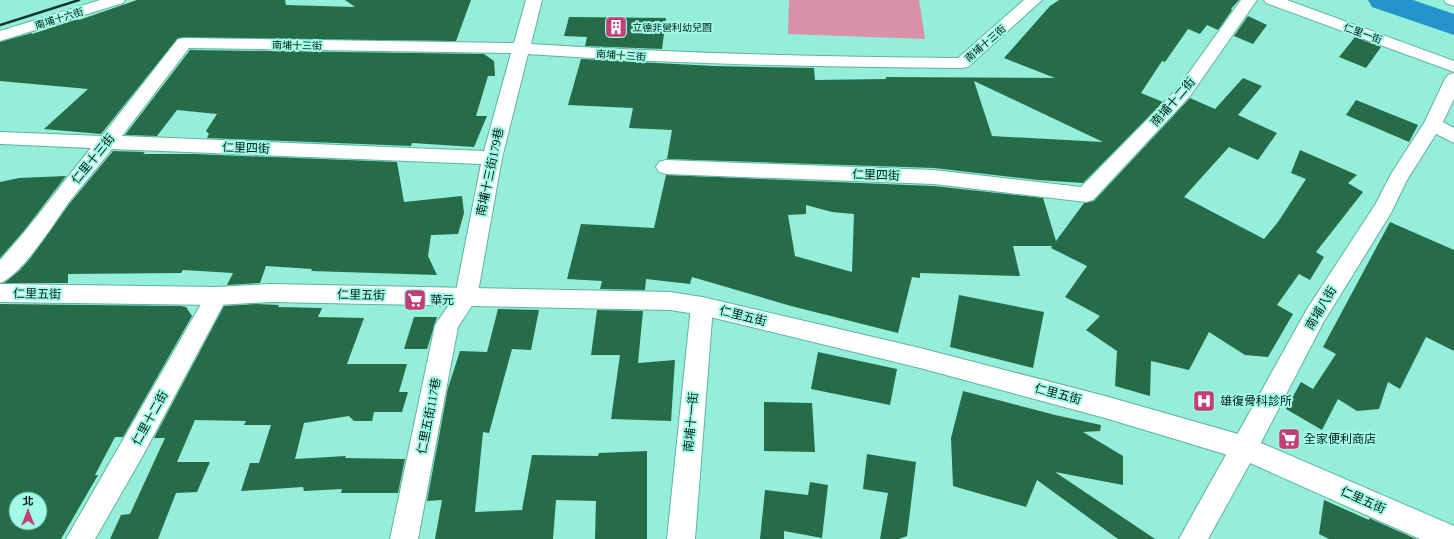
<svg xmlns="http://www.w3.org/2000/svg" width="1454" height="539" viewBox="0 0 1454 539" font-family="'Times New Roman','Noto Sans TC',serif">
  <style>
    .green { fill: #da90a9 }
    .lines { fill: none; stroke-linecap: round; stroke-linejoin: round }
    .river { fill: #2492cb; fill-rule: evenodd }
    .building { fill: #276c48; fill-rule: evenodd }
    .minor-casing { stroke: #5bb4a0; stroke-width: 2 }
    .tertiary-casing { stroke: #5bb4a0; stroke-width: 2 }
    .minor { fill: #fff; fill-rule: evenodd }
    .tertiary { fill: #fff; fill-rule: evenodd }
    .rail { stroke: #13362f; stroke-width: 2.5 }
    .labels { text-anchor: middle; stroke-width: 4; stroke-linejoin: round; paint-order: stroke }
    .far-street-label { font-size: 10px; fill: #001b16; stroke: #a2fbe6 }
    .far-poi-label { font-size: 10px; fill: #001b16; stroke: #a2fbe6; text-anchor: start }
    .street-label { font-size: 12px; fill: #001b16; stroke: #a2fbe6 }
    .poi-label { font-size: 12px; fill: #001b16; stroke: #a2fbe6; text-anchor: start }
  </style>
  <rect width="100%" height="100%" fill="#94eed9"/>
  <path class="green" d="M 789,0 L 919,0 L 925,39 L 788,34 Z"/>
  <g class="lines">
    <path class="river" d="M 1368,0 L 1413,0 L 1454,14 L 1454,35 L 1372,7 Z"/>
  </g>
  <g class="building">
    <path d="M 137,0 L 285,0 L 286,5 L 355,7 L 345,0 L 471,0 L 456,41 L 178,38 L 101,134 L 44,129 L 88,89 L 0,81 L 0,42 L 32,33 L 32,34 L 78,19 L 79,20 Z"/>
    <path d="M 1059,0 L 1239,0 L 1231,9 L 1232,10 L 1218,30 L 1207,25 L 1200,34 L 1188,29 L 1165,62 L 1162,61 L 1141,93 L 1163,102 L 1083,183 L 1038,180 L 934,168 L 667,159 L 672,130 L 629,128 L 633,108 L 568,105 L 581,59 L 714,66 L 814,68 L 815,80 L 886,79 L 886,77 L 1055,78 L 1004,58 L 1050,6 ZM 974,81 L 1103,142 L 992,136 Z"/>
    <path d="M 1248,16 L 1267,25 L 1253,44 L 1234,36 Z"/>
    <path d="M 569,17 L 666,18 L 662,49 L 585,46 L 587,37 L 564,36 Z"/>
    <path d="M 1355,37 L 1381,47 L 1366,68 L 1339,57 Z"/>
    <path d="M 190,50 L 484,54 L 494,61 L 495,76 L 488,76 L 476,116 L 487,116 L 474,147 L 412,143 L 411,146 L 207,138 L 209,134 L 206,131 L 217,114 L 177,110 L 157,136 L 125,135 Z"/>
    <path d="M 1243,78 L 1262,86 L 1238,115 L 1277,133 L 1258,160 L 1229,147 L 1184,197 L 1264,239 L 1278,222 L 1306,179 L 1291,173 L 1300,150 L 1357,175 L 1348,183 L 1363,192 L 1316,252 L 1324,257 L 1310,280 L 1299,274 L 1277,305 L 1293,314 L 1268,357 L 1245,355 L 1209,332 L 1189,370 L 1151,361 L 1150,396 L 1115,386 L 1117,351 L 1086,330 L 1100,316 L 1065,297 L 1087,266 L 1051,248 L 1052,246 L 1013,246 L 1020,276 L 920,273 L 920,278 L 912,277 L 898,333 L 791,306 L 692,277 L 690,284 L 646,279 L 645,290 L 600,289 L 602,281 L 567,279 L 581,224 L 654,228 L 666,175 L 934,186 L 1043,198 L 1056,241 L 1084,203 L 1094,201 L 1190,98 L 1215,109 ZM 806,205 L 832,212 L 854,214 L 852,272 L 795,256 L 788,215 L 806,214 Z"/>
    <path d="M 1356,100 L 1418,125 L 1409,142 L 1346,115 Z"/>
    <path d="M 113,151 L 145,152 L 143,154 L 195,154 L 397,162 L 404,202 L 462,196 L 464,213 L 458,234 L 431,235 L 428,256 L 437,275 L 311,271 L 312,269 L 266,266 L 260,283 L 227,285 L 233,273 L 183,270 L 181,273 L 68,274 L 68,283 L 4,283 L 19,271 L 29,260 L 70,203 Z"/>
    <path d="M 66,176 L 23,232 L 0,258 L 0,182 L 19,178 Z"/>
    <path d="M 1390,222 L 1454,250 L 1454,351 L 1426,337 L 1400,389 L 1388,382 L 1379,409 L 1357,411 L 1338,399 L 1322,430 L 1286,409 L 1301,382 L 1313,389 L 1336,354 L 1323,347 Z"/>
    <path d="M 959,295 L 1044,312 L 1033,368 L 950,347 Z"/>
    <path d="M 0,304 L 181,306 L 186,307 L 192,316 L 123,437 L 115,437 L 95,475 L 98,475 L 61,539 L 0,539 ZM 16,499 L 40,499 L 40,523 L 16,523 Z"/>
    <path d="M 256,304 L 279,305 L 278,307 L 322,308 L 318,317 L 364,318 L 347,364 L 407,364 L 399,392 L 408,392 L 402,412 L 374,412 L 372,421 L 354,421 L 349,416 L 304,423 L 295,459 L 346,456 L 345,458 L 405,459 L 398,493 L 341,493 L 342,489 L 304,491 L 303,487 L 241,491 L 250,463 L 259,463 L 271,425 L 244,425 L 246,421 L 195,420 L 177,462 L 210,462 L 197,492 L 176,493 L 158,539 L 110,539 L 121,515 L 130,514 L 165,438 L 154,438 L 224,306 Z"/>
    <path d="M 498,309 L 539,310 L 531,350 L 512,349 L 489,433 L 483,432 L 475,512 L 522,510 L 532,455 L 598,456 L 599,453 L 647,451 L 647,539 L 595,539 L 596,501 L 556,500 L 553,539 L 435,539 L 442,500 L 427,501 L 448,388 L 460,351 L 487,352 Z"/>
    <path d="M 597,310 L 643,311 L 638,363 L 675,360 L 671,421 L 611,419 L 620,355 L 591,355 Z"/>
    <path d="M 414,317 L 437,317 L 427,349 L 404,349 Z"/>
    <path d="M 818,352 L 897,369 L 890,405 L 811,389 Z"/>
    <path d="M 963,391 L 1055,415 L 1101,425 L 1100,431 L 1083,432 L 1123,456 L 1123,485 L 1055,472 L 1155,539 L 1118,539 L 1037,480 L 1026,507 L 953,486 L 951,438 Z"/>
    <path d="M 764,402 L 812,403 L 815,452 L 764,451 Z"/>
    <path d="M 867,454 L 916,462 L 907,536 L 899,539 L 880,539 L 888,493 L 863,489 Z"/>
    <path d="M 810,482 L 828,485 L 822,538 L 784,531 L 784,539 L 760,539 L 765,490 L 808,495 Z"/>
    <path d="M 1324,500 L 1369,520 L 1369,518 L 1416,539 L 1329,539 L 1319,534 Z"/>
  </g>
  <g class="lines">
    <g class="minor-casing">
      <g id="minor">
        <path d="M 100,0 L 125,0 L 123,3 L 0,41 L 0,31 Z"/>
        <path d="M 526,0 L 542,0 L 531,44 C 673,53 815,57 958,58 L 1024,0 L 1042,0 L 968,67 L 962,68 C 817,67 673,64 528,54 L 502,158 L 477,298 L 458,327 L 418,539 L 390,539 L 435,325 L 455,296 L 481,164 L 112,149 C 98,167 83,184 69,202 C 55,222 22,275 0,283 L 0,260 C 33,224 60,185 91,148 L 0,144 L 0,132 L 102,136 L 178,39 L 184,38 L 514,43 ZM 189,48 L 511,53 L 484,151 L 122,136 Z"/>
        <path d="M 1241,0 L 1257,0 L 1190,96 L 1093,200 L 1086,202 L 934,184 L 666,174 L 659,172 L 656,167 L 659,162 L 666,160 L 934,170 L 1081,187 L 1178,88 Z"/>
        <path d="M 1264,0 L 1287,0 L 1454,61 L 1454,72 L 1266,3 Z"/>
        <path d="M 1444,0 L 1454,0 L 1454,6 L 1446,3 Z"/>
        <path d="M 1454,73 L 1454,99 L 1443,122 L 1454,128 L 1454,143 L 1436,134 L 1407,180 L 1391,213 L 1323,323 L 1254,456 L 1208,539 L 1179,539 L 1307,309 L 1375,205 L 1391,174 L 1424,123 L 1445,79 L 1448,75 Z"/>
        <path d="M 217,287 L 225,290 L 228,296 L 141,459 L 95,539 L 66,539 L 209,290 Z"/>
        <path d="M 702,297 L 710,300 L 713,306 L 695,539 L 667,539 L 691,306 L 694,300 Z"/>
      </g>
    </g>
    <g class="tertiary-casing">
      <path id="tertiary" d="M 0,284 L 217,287 L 271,284 L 670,292 L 702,297 L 920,348 L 1105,396 L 1245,436 L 1454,526 L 1454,539 L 1420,539 L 1241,459 L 1105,418 L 920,368 L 702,315 L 670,310 L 271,302 L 217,305 L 0,302 Z"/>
    </g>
    <use href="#minor" class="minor"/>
    <use href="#tertiary" class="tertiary"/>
    <path class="rail" d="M 0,25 L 79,0"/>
  </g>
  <defs>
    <g id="building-square" transform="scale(1.15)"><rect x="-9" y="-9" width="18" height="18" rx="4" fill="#c43c78" stroke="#a2fbe6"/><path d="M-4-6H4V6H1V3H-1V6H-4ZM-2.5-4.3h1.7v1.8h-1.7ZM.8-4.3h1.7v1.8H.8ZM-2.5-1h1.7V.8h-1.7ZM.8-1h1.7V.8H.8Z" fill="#fff"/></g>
    <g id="supermarket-square" transform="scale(1.15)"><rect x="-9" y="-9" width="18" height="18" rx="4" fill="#c43c78" stroke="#a2fbe6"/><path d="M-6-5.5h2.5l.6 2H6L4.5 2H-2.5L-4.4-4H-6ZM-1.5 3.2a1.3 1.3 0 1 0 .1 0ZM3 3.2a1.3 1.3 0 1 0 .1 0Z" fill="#fff"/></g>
    <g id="hospital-square" transform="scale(1.15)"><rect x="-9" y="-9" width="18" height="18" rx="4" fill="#c43c78" stroke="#a2fbe6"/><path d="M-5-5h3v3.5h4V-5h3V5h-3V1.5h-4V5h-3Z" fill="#fff"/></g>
  </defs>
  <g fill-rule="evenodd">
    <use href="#building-square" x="616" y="27"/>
    <use href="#supermarket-square" x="415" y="300"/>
    <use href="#hospital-square" x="1204" y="401"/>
    <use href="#supermarket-square" x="1289" y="439"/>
  </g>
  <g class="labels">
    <g class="far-street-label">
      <text transform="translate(59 18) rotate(-17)" y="4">南埔十六街</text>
      <text transform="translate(1363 33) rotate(20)" y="4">仁里一街</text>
      <text transform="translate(985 43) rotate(-41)" y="4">南埔十三街</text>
      <text transform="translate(297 45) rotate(1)" y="4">南埔十三街</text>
      <text transform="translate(621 55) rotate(4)" y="4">南埔十三街</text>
    </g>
    <g class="far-poi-label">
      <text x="632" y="31">立德非營利幼兒園</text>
    </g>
    <g class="street-label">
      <text transform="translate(1173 102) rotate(-49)" y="4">南埔十二街</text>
      <text transform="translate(246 148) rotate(2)" y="4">仁里四街</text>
      <text transform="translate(93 159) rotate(-51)" y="4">仁里十三街</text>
      <text transform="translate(490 172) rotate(-78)" y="4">南埔十三街179巷</text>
      <text transform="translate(876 175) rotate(2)" y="4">仁里四街</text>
      <text transform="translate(37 294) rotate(1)" y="4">仁里五街</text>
      <text transform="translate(361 295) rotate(1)" y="4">仁里五街</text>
      <text transform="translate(1321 308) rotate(-59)" y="4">南埔八街</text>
      <text transform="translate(743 316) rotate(14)" y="4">仁里五街</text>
      <text transform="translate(1058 394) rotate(15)" y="4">仁里五街</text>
      <text transform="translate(429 416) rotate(-79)" y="4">仁里五街117巷</text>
      <text transform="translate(150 418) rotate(-61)" y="4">仁里十二街</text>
      <text transform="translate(691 422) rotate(-85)" y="4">南埔十一街</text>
      <text transform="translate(1363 500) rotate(24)" y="4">仁里五街</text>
    </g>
    <g class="poi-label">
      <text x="430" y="304">華元</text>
      <text x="1220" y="405">雄復骨科診所</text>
      <text x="1304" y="443">全家便利商店</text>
    </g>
  </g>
  <g transform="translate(28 511)"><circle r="19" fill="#a2fbe6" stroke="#61a193"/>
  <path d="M0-3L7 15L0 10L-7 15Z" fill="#c43c78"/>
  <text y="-6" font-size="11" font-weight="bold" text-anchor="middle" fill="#001b16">北</text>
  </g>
</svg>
